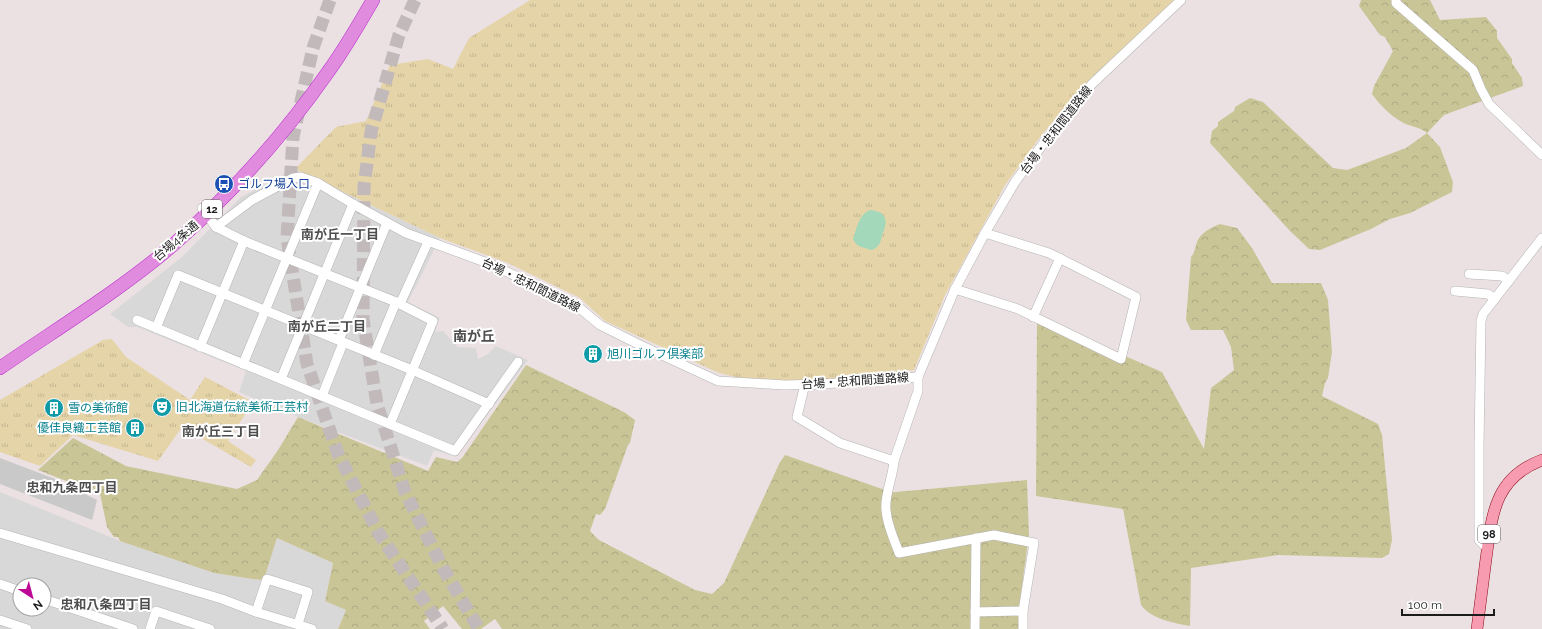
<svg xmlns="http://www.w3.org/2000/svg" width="1542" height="629" viewBox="0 0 1542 629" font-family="Raleway,'Noto Sans JP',sans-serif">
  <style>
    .residential { fill: #d9d8d9; fill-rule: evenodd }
    .religious { fill: #c9c9c9 }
    .grass { fill: url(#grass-tufts) }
    .forest { fill: url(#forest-crowns) }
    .water { fill: #a3d8ba }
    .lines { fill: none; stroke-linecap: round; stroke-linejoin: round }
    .highway-tunnel { stroke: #c2b9ba; stroke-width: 13; stroke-dasharray: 13 6; stroke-linecap: butt }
    .minor-casing { stroke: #b4b4b4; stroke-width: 10 }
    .major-casing { stroke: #8b0717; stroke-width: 12 }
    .highway-casing { stroke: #b72ccc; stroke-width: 14 }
    .minor { stroke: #fff; stroke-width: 9 }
    .major { stroke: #f79cb0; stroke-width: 11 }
    .highway { stroke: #e18bdf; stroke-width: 13 }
    .labels { text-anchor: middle; stroke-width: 4; stroke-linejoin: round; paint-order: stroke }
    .shield { fill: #fff; stroke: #5f5f5f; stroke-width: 1 }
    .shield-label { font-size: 11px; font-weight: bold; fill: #1b1b1b }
    .street-label { font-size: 12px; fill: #1b1b1b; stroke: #fff }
    .transit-label { font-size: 12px; fill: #164399; stroke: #fff; text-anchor: start }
    .culture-label { font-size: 12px; fill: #0d838f; stroke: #fff; text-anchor: start }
    .neighbourhood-label { font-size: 13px; font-weight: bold; fill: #4e4e4e; stroke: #fff }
    .quarter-label { font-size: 14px; font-weight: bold; fill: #4e4e4e; stroke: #fff }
  </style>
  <defs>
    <pattern id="grass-tufts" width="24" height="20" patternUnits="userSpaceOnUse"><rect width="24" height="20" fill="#e5d4a8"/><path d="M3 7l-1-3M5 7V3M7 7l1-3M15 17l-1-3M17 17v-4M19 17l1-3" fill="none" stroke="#c4b590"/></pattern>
    <pattern id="forest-crowns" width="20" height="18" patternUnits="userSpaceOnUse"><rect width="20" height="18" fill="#cac597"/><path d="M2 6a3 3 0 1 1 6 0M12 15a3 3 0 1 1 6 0" fill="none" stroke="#ada982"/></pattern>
  </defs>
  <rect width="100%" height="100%" fill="#ece1e2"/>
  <g class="residential">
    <path d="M 295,169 L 440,238 L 408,302 L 440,318 L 435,332 L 443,331 L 458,347 L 476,348 L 478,359 L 488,354 L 496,346 L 528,360 L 456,457 L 434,450 L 427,466 L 298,417 L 239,392 L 246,371 L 137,327 L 128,327 L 110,314 L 182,257 L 241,197 Z"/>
    <path d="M 0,492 L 120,541 L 214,573 L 260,580 L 265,576 L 277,538 L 333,563 L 325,601 L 346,610 L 338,629 L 0,629 ZM 20,585 L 44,585 L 44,609 L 20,609 Z"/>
  </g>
  <path class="religious" d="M 0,458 L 55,479 L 97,500 L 92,520 L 0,484 Z"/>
  <g class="grass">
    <path d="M 530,0 L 1174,0 L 1085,84 L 1040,137 L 1005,185 L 945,295 L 914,370 L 822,382 L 744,379 L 719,373 L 605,321 L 580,298 L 508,263 L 440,238 L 295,169 L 336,127 L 366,121 L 390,65 L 428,59 L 453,69 L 469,38 Z"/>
    <path d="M 112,339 L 126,357 L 190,400 L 205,377 L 253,402 L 228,441 L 256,460 L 251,467 L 182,427 L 158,461 L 73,435 L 40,466 L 0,452 L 0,400 L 103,340 Z"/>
  </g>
  <g class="forest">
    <path d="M 1361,0 L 1430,0 L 1440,20 L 1486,17 L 1497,31 L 1497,38 L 1512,59 L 1512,63 L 1522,78 L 1523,86 L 1444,115 L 1427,133 L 1440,147 L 1453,182 L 1452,192 L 1410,213 L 1390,219 L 1371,229 L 1320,250 L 1309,249 L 1290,231 L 1210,143 L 1212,131 L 1218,126 L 1218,122 L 1234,111 L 1235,107 L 1250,98 L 1263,102 L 1333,168 L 1347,170 L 1406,148 L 1427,133 C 1419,126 1409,127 1400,121 C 1389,114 1380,105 1372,94 L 1374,86 L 1393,51 L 1385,37 L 1380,35 L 1359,6 Z"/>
    <path d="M 1220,224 L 1237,228 L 1252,248 L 1272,283 L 1321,283 L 1328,300 L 1332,352 L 1328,378 L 1325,383 L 1322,396 L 1378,424 L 1382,435 L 1392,540 L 1389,554 L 1382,558 L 1278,555 L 1191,568 L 1190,626 C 1174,623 1151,619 1141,605 L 1123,509 L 1036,496 L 1037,318 L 1162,372 L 1204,449 L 1211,388 L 1234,370 L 1231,347 L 1223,330 L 1191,330 L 1186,320 L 1191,257 C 1195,253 1195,247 1197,242 C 1200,233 1212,227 1220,224 Z"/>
    <path d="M 526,365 L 624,412 L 635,420 L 630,443 L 628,445 L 605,509 L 600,515 L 596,514 L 590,531 L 599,540 L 695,590 L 712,594 L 724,583 L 780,462 L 785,455 L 885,490 L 885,493 L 1027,480 L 1029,535 L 1020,600 L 1020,629 L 502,629 L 495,619 L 481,629 L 462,629 L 443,606 L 424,621 L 430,629 L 338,629 L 346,610 L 325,601 L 333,563 L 277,538 L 265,576 L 260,580 L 214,573 L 120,541 L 118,537 L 114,537 L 107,527 L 100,494 L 38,470 L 73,438 L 126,466 L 237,489 L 257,480 L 278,450 L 298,417 L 428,471 L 436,457 L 457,462 L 462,458 Z"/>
  </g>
  <path class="water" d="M 872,210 C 889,213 887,223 882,236 C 881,241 879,247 874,249 C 871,251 868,249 865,248 C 859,247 856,245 853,239 C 857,228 859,212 872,210 Z"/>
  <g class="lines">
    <g class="highway-tunnel">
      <path d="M 330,0 L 313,48 L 293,137 L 287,238 L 307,364 L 338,454 L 378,532 L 443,629"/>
      <path d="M 415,0 L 399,35 L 371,132 L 364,187 L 363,319 L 377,404 L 405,492 L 444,570 L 479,629"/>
    </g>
    <g class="minor-casing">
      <g id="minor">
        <path d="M 1396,0 L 1396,3 L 1473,70 L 1481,89 L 1489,104 L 1542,155"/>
        <path d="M 202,208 L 216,227 L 244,241 L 396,302 L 433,321 L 390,424"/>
        <path d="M 216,227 L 252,200 L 293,178 L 301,177 L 318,183 L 353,204 L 406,233 L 493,265 L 577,306 L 600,325 L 638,344 L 718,381 L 785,385 L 823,384 L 918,377"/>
        <path d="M 1469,274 L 1502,276 L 1509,281"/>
        <path d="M 955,289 L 1018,309 L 1121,359 L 1136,297 L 1049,253 L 985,233"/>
        <path d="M 1455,291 L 1488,294 L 1495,299"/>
        <path d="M 400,304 L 428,242"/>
        <path d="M 1033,317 L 1060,258"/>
        <path d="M 137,320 L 455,451 L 518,362"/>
        <path d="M 156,328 L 178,275 L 412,370 L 489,404"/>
        <path d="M 339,340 L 387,223"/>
        <path d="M 200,347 L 244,241"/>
        <path d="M 374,355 L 396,302"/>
        <path d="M 243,364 L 318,183"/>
        <path d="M 281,379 L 353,204"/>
        <path d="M 805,384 L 797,417 L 840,443 L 894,461"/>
        <path d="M 322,396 L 343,343"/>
        <path d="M 0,533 L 222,599 L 256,612 L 312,629"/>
        <path d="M 1487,548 L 1479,540 L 1479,447 L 1481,321 L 1483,314 L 1542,238"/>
        <path d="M 0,584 L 20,591"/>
        <path d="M 44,599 L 133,629"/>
        <path d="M 256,612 L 267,579 L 308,592 L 298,624"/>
        <path d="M 975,612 L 1023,611"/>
        <path d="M 0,620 L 27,629"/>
        <path d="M 150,629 L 156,611 L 210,629"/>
        <path d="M 975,629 L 976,538"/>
        <path d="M 1023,629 L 1023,611 L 1034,543 L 994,535 L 899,553 C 894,539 887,525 886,510 C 884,496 893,477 894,461 L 918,391 L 918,377 L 955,289 L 985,233 L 1015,182 L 1048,137 L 1092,84 L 1181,0"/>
      </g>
    </g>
    <g class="major-casing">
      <path id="major" d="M 1477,629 C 1480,606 1483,583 1486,559 C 1492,515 1494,478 1542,460"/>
    </g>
    <g class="highway-casing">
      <path id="highway" d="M 0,368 C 58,328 119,291 173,245 C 231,194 284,135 328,72 C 345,49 359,24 373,0"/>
    </g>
    <use href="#minor" class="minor"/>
    <use href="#major" class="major"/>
    <use href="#highway" class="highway"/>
  </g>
  <defs>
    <g id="bus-disc" transform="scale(1)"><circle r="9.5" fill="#1a4fb4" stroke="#fff"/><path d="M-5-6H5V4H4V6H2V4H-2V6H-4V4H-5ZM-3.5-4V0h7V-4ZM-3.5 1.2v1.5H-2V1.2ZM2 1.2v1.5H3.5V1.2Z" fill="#fff"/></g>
    <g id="building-disc" transform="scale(1)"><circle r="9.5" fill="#0f9aa8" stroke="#fff"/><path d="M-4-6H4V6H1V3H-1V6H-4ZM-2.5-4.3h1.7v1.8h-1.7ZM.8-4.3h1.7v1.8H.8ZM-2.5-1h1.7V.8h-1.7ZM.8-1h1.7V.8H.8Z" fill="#fff"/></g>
    <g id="theatre-disc" transform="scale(1)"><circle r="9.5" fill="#0f9aa8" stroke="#fff"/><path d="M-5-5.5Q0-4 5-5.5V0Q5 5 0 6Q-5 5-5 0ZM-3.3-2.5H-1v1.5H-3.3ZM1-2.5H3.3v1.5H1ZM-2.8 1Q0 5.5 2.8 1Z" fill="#fff"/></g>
  </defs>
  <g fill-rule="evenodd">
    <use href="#bus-disc" x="224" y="184"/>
    <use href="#building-disc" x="593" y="354"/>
    <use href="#theatre-disc" x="162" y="407"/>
    <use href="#building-disc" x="54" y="408"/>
    <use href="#building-disc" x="135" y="428"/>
  </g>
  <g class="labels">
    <g class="shield">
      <rect x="202" y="200" width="20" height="18" rx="3"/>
      <rect x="1478" y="525" width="22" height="18" rx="3"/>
    </g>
    <g class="shield-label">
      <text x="212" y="213">12</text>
      <text x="1489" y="538">98</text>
    </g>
    <g class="street-label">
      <text transform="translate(1056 130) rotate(-52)" y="4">台場・忠和間道路線</text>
      <text transform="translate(176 241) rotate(-40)" y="4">台場4条通</text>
      <text transform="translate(531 285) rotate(26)" y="4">台場・忠和間道路線</text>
      <text transform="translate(855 381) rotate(-4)" y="4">台場・忠和間道路線</text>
    </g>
    <g class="transit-label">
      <text x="238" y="188">ゴルフ場入口</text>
    </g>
    <g class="culture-label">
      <text x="607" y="358">旭川ゴルフ倶楽部</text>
      <text x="176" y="411">旧北海道伝統美術工芸村</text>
      <text x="68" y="412">雪の美術館</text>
      <text x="121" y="432" text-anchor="end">優佳良織工芸館</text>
    </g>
    <g class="neighbourhood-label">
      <text x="340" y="239">南が丘一丁目</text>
      <text x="327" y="331">南が丘二丁目</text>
      <text x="221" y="436">南が丘三丁目</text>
      <text x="72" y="492">忠和九条四丁目</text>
      <text x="106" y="609">忠和八条四丁目</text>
    </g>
    <g class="quarter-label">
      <text x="474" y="341">南が丘</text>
    </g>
  </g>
  <g transform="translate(32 597) rotate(144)"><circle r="19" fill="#ffffff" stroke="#a4a4a4"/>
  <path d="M0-3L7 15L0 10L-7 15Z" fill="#bc0a97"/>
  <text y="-6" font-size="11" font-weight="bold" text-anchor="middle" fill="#1b1b1b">N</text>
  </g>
  <path d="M1402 609v6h92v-6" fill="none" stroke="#1b1b1b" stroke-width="2"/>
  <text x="1408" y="609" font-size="12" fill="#1b1b1b" stroke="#ffffff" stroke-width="3" paint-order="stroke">100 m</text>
</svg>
